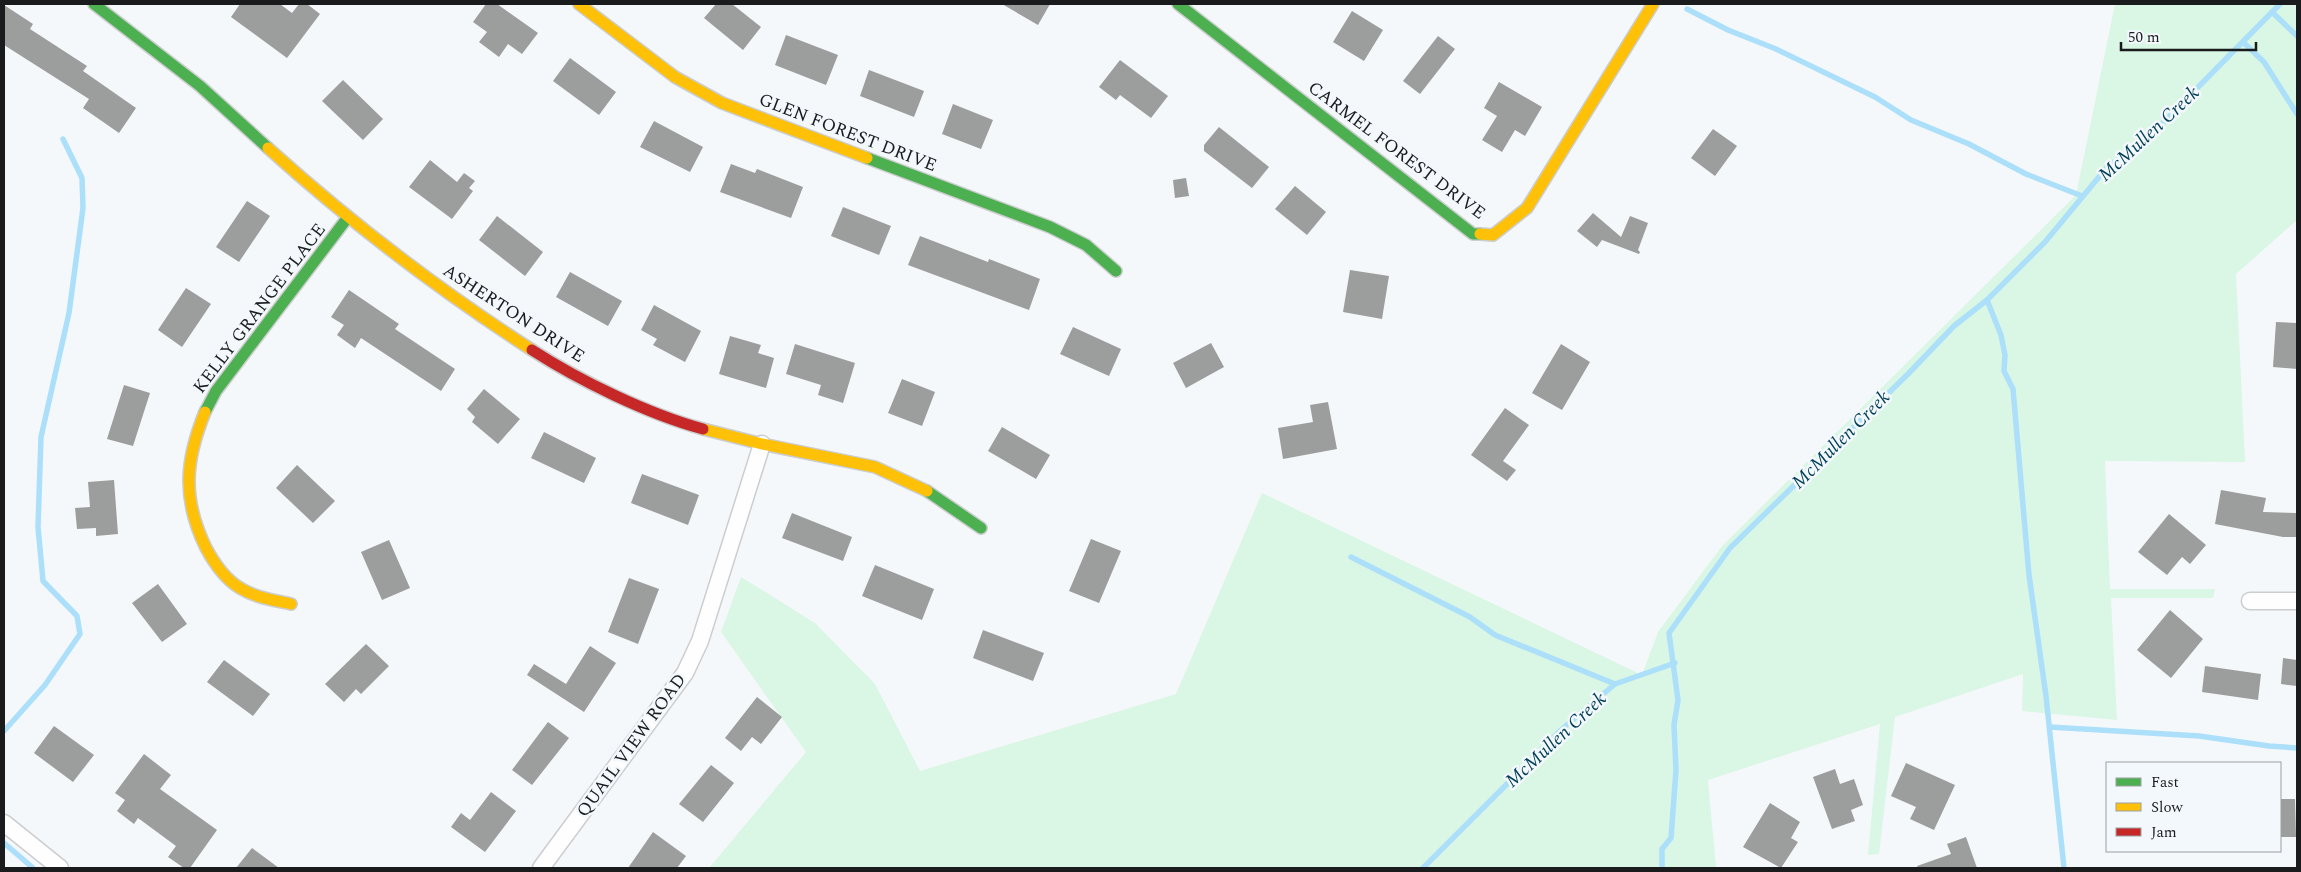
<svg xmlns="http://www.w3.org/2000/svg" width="2301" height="872" viewBox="0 0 2301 872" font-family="Spectral,serif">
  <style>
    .green { fill: #daf6e4 }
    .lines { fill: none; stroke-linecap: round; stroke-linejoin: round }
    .stream { stroke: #acdffa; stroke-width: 5.5 }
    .building { fill: #9c9d9d }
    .street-casing { stroke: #cbcdcf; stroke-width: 19 }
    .fast-casing { stroke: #cbcdcf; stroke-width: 14 }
    .slow-casing { stroke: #cbcdcf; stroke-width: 14 }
    .jam-casing { stroke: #cbcdcf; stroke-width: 14 }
    .street { stroke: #fefefe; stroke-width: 16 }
    .fast { stroke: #4caf50; stroke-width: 11 }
    .slow { stroke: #ffc107; stroke-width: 11 }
    .jam { stroke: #c62828; stroke-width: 11 }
    .labels { text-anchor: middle; stroke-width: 5; stroke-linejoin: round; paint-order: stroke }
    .street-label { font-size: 18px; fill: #1a1b1d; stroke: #f3f8fc }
    .water-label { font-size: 19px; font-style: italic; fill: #003e57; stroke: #f3f8fc }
  </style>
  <rect width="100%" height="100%" fill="#f5f8fa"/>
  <path class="green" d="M 2115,4 L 2297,4 L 2297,220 L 2236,274 L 2245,462 L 2105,461 L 2110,589 L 2215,589 L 2213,598 L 2111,598 L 2117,720 L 2022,711 L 2023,674 L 1895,717 L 1879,854 L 1868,855 L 1880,724 L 1708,780 L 1716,868 L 709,868 L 806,752 L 721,632 L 741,577 L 815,623 L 875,684 L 920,771 L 1176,694 L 1262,493 L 1642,675 L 1658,632 L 1722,546 L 2076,195 Z"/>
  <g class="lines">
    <g class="stream">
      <path d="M 1687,9 L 1728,30 L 1776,49 L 1875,97 L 1911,120 L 1969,144 L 2026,174 L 2082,196"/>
      <path d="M 2272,12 L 2297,36"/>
      <path d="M 2243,42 L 2264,62 L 2297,114"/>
      <path d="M 1987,300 L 2001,335 L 2005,355 L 2004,371 L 2013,389 L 2029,575 L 2046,696 L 2064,868"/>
      <path d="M 1351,557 L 1470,617 L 1495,635 L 1615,684"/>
      <path d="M 2050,727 L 2199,736 L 2269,746 L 2297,748"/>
      <path d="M 4,731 L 45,685 L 80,634 L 77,616 L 43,581 L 38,527 L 41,437 L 69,313 L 83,208 L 82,178 L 63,139"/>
      <path d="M 4,843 L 33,868"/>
      <path d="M 1423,868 L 1561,730 L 1615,684 L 1675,663"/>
      <path d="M 1662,868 L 1662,849 L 1671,838 L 1676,770 L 1674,725 L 1678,700 L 1669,633 L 1730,548 L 1908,374 L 1954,326 L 1987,300 L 2045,242 L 2108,166 L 2144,142 L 2280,4"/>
    </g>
  </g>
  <g class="building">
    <path d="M 240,4 L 280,4 L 292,13 L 299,4 L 307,4 L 320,14 L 287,58 L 231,17 Z"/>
    <path d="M 486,4 L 497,4 L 538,33 L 522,54 L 508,44 L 499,57 L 479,42 L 487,32 L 473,22 Z"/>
    <path d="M 716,4 L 732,4 L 761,27 L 743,50 L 704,18 Z"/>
    <path d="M 1002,4 L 1050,4 L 1038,25 Z"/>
    <path d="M 4,5 L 33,24 L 30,29 L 87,66 L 83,71 L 136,108 L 119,133 L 83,108 L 89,99 L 4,45 Z"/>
    <path d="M 1352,11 L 1383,30 L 1364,61 L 1333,42 Z"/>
    <path d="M 786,35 L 838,55 L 826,85 L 775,65 Z"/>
    <path d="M 1438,36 L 1455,49 L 1420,94 L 1403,81 Z"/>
    <path d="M 570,58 L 616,92 L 599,115 L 553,81 Z"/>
    <path d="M 1120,60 L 1168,96 L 1151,118 L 1120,95 L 1116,100 L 1099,87 Z"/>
    <path d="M 869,70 L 924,91 L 914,117 L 860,96 Z"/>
    <path d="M 343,80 L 383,119 L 363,140 L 322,101 Z"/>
    <path d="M 1499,82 L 1542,107 L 1525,136 L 1515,130 L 1502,152 L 1482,140 L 1497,116 L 1484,108 Z"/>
    <path d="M 953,104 L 993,120 L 981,149 L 942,134 Z"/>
    <path d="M 654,121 L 703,147 L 690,172 L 640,147 Z"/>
    <path d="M 1219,127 L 1269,167 L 1252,188 L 1204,151 L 1204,145 Z"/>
    <path d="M 1713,129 L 1737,146 L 1715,176 L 1691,158 Z"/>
    <path d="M 430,160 L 457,182 L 464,173 L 475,181 L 469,188 L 473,191 L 452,219 L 409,187 Z"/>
    <path d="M 731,164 L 755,173 L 757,169 L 803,187 L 791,218 L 720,192 Z"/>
    <path d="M 1186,178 L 1189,196 L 1175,198 L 1173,180 Z"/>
    <path d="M 1295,186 L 1326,212 L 1307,235 L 1275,209 Z"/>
    <path d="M 247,201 L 270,216 L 239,262 L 216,247 Z"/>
    <path d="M 843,207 L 891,226 L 879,255 L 831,236 Z"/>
    <path d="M 1593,213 L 1621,237 L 1630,216 L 1648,223 L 1638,250 L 1640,252 L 1639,254 L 1602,240 L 1597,247 L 1577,231 Z"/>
    <path d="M 497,216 L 543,252 L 525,276 L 479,240 Z"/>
    <path d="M 920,236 L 988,262 L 989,259 L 1040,279 L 1029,310 L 908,265 Z"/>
    <path d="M 1350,270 L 1389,276 L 1382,319 L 1343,312 Z"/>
    <path d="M 570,272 L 622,301 L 608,326 L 556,297 Z"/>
    <path d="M 186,288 L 211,304 L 182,347 L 158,330 Z"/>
    <path d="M 349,290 L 399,324 L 395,329 L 455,369 L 441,391 L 361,338 L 355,348 L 337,335 L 344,325 L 331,317 Z"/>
    <path d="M 654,305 L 701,331 L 685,362 L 653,345 L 657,339 L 641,330 Z"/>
    <path d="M 2276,322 L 2297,323 L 2297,369 L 2273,367 Z"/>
    <path d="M 1073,327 L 1121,349 L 1109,376 L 1060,354 Z"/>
    <path d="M 730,336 L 761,345 L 758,353 L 774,358 L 766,388 L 719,374 Z"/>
    <path d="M 1211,343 L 1224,367 L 1186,388 L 1173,363 Z"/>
    <path d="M 795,344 L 855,363 L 843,403 L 818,395 L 821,385 L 786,374 Z"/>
    <path d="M 1561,344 L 1590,362 L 1562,410 L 1532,393 Z"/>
    <path d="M 902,379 L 935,392 L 922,426 L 888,413 Z"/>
    <path d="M 124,385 L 150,393 L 133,446 L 107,439 Z"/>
    <path d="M 484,389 L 520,419 L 498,444 L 472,422 L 475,417 L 467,409 Z"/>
    <path d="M 1328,402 L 1337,449 L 1283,459 L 1278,428 L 1313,422 L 1310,405 Z"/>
    <path d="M 1505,408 L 1529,425 L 1503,461 L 1516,470 L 1507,481 L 1471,455 Z"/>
    <path d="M 1002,427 L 1050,455 L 1036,479 L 988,451 Z"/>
    <path d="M 544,432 L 596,458 L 584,483 L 531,458 Z"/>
    <path d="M 297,465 L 335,501 L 313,523 L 276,488 Z"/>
    <path d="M 642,474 L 699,495 L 688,525 L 631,503 Z"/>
    <path d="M 114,480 L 118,534 L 96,536 L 96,528 L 77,529 L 75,508 L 90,507 L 88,482 Z"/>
    <path d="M 2221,490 L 2266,498 L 2263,512 L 2297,513 L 2297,537 L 2283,537 L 2215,524 Z"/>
    <path d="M 792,513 L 852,537 L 843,561 L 782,538 Z"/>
    <path d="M 2169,514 L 2206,545 L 2190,564 L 2182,557 L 2167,575 L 2138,552 Z"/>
    <path d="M 1091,539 L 1121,551 L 1099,603 L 1069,591 Z"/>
    <path d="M 389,540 L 410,588 L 382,600 L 361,552 Z"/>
    <path d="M 875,565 L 934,589 L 922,620 L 862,596 Z"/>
    <path d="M 629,578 L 659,589 L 638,644 L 608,632 Z"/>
    <path d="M 158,584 L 187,624 L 162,642 L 132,603 Z"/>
    <path d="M 2170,610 L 2203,639 L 2171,678 L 2137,650 Z"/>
    <path d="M 983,630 L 1044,653 L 1033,681 L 973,658 Z"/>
    <path d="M 366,644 L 389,666 L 361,694 L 356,689 L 344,702 L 325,684 Z"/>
    <path d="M 590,646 L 616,663 L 584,712 L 527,675 L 534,664 L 566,684 Z"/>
    <path d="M 2283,658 L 2297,660 L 2297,686 L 2281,684 Z"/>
    <path d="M 224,660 L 270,694 L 253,716 L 207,682 Z"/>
    <path d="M 2205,666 L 2261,674 L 2258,700 L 2202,692 Z"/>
    <path d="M 757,697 L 782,717 L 761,744 L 752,737 L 741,751 L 725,738 Z"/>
    <path d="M 548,722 L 569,738 L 532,785 L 512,770 Z"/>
    <path d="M 54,726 L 94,755 L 73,782 L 34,753 Z"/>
    <path d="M 144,754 L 171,775 L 160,789 L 217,830 L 190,868 L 184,868 L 168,857 L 176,846 L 138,818 L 134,824 L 117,811 L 125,800 L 115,793 Z"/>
    <path d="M 1906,763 L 1955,785 L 1934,830 L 1910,819 L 1916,807 L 1891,796 Z"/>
    <path d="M 711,765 L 734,783 L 703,822 L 679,804 Z"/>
    <path d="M 1835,769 L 1840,784 L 1854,779 L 1863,805 L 1851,810 L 1855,821 L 1832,829 L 1813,777 Z"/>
    <path d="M 491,792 L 516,811 L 485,852 L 451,827 L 461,813 L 470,820 Z"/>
    <path d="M 2280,799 L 2295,799 L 2296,837 L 2280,837 Z"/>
    <path d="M 1770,803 L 1800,822 L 1791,838 L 1798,842 L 1781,868 L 1743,847 Z"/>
    <path d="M 653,832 L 686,856 L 677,868 L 628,868 Z"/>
    <path d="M 1966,837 L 1977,868 L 1918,868 L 1917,866 L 1951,854 L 1947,844 Z"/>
    <path d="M 252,848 L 279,868 L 236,868 Z"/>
  </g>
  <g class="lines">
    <g class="street-casing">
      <g id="street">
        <path d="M 2250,601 L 2297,601"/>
        <path d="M 4,823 L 60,868"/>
        <path d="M 541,868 L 685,673 L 700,641 L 762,444"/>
      </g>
    </g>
    <g class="fast-casing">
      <g id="fast">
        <path d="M 94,4 L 200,86 L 268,148"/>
        <path d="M 1178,4 L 1473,234 L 1480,234"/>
        <path d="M 867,158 L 1050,227 L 1086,245 L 1116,271"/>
        <path d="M 205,412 L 216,391 L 348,217"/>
        <path d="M 927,491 L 981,528"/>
      </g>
    </g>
    <g class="slow-casing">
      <g id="slow">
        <path d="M 579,4 L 675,77 L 722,103 L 867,158"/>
        <path d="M 268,148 C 350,222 439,290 532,350"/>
        <path d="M 1480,234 L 1493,235 L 1527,208 L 1653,4"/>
        <path d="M 205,412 C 185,461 182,499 206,548 C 214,563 225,579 240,588 C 256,598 274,600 291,604"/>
        <path d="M 703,429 L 762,444 L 875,467 L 927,491"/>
      </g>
    </g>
    <g class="jam-casing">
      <path id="jam" d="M 532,350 C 580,381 648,414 703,429"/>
    </g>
    <use href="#street" class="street"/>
    <use href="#fast" class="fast"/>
    <use href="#slow" class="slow"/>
    <use href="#jam" class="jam"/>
  </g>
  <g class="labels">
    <g class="street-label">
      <text transform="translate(848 132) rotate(21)" y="6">GLEN FOREST DRIVE</text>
      <text transform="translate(1397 150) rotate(37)" y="6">CARMEL FOREST DRIVE</text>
      <text transform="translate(259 308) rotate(-53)" y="6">KELLY GRANGE PLACE</text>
      <text transform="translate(514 313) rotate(33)" y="6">ASHERTON DRIVE</text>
      <text transform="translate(631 745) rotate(-54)" y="6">QUAIL VIEW ROAD</text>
    </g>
    <g class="water-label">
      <text transform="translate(2148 133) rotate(-43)" y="7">McMullen Creek</text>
      <text transform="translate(1840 439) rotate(-45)" y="7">McMullen Creek</text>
      <text transform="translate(1555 739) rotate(-43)" y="7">McMullen Creek</text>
    </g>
  </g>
  <rect width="2301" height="872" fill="none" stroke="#1a1b1d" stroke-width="10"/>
  <rect x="2106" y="762" width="175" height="90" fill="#f3f8fc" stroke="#9ca0a3"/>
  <rect x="2116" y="778" width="25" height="8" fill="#4caf50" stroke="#9ca0a3"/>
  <text x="2151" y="787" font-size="15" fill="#1a1b1d">Fast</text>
  <rect x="2116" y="803" width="25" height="8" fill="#ffc107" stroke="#9ca0a3"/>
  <text x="2151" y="812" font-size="15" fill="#1a1b1d">Slow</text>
  <rect x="2116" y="828" width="25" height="8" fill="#c62828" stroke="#9ca0a3"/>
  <text x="2151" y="837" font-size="15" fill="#1a1b1d">Jam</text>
  <path d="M2121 42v8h135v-8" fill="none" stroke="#1a1b1d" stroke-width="2.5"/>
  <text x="2128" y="42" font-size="15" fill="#1a1b1d" stroke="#f3f8fc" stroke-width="4" paint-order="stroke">50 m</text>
</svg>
